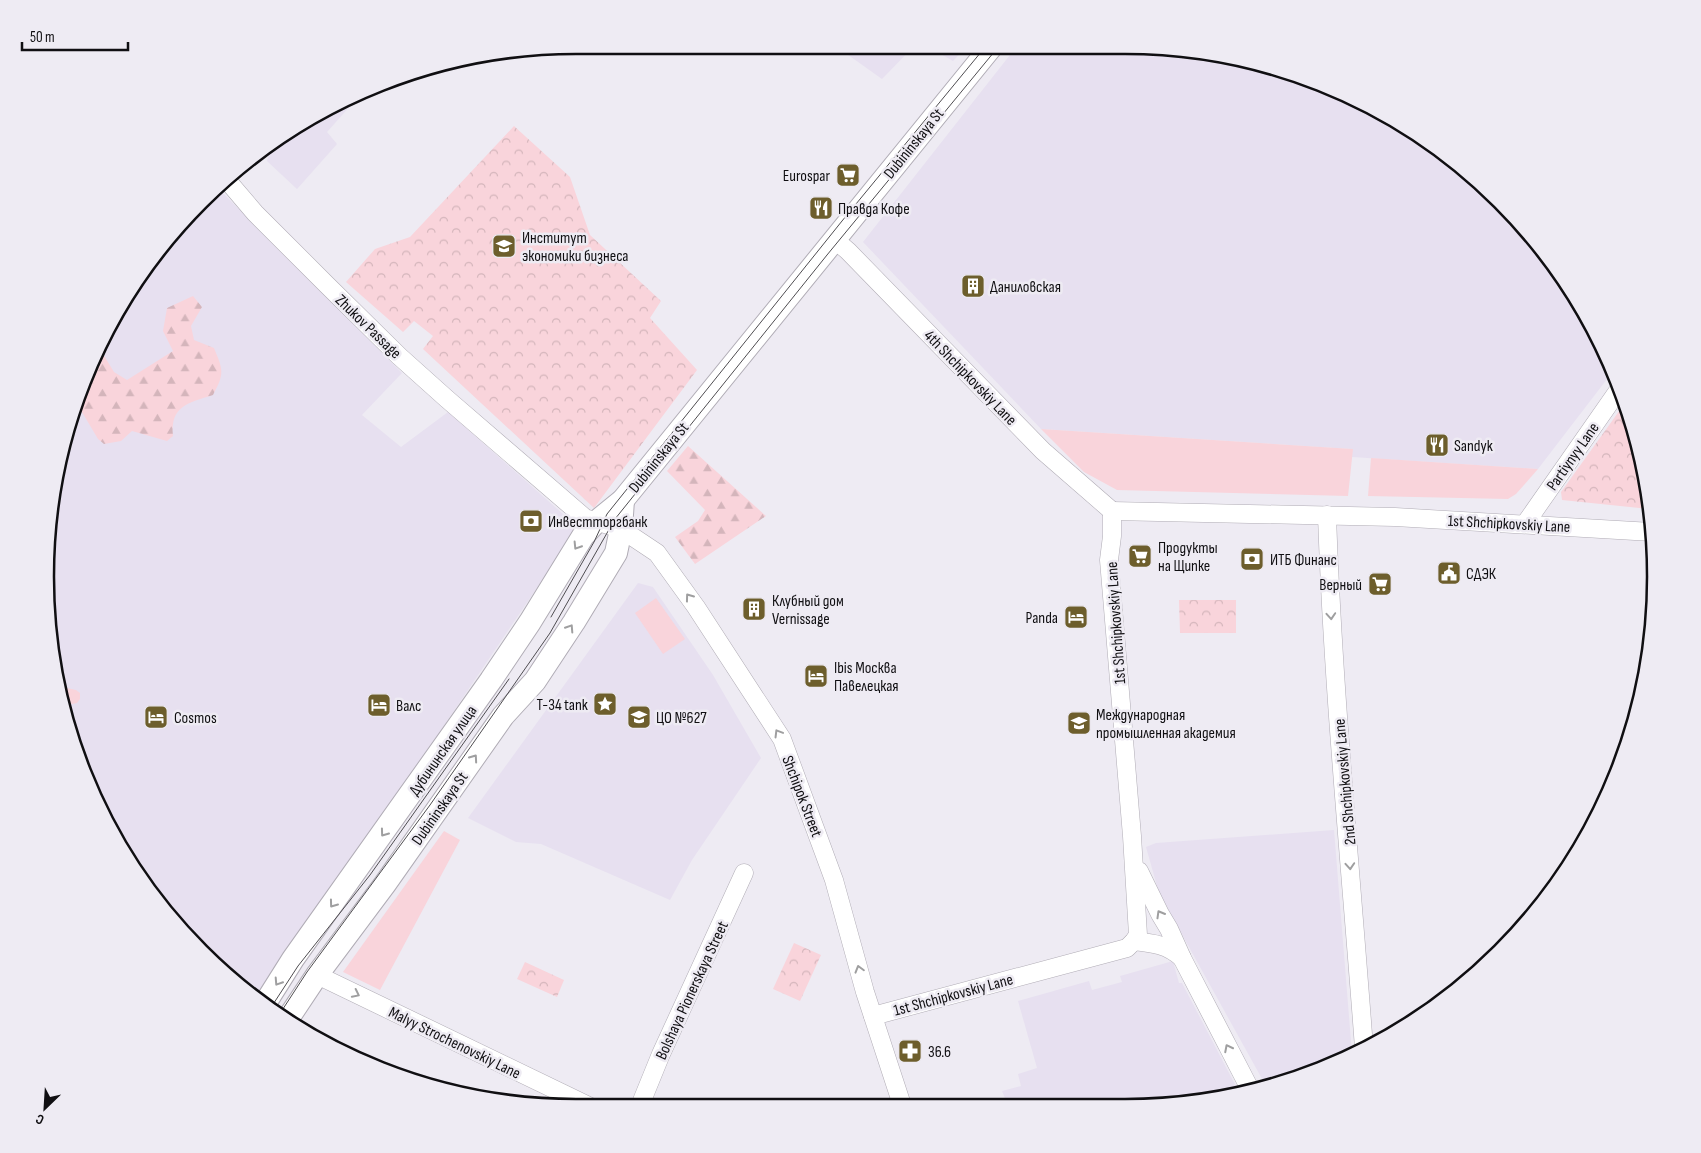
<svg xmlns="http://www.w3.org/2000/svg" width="1701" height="1153" viewBox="0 0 1701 1153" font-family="'Sofia Sans Condensed',sans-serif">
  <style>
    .built { fill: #e7e0f0 }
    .grass { fill: #f9d4db }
    .forest { fill: url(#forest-firs) }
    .park { fill: url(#park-crowns) }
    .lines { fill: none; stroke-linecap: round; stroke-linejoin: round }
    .minor-casing { stroke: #b0acb5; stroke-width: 19 }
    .major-casing { stroke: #b0acb5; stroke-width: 24 }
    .minor { stroke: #fff; stroke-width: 18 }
    .major { stroke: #fff; stroke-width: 22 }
    .tram { stroke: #4f4d51; stroke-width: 1 }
    .oneway { stroke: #9f9fa0 }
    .labels { text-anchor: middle; stroke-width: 5; stroke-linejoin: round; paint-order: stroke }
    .street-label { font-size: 16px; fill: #100f12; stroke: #eeebf3 }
    .poi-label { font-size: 16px; fill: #100f12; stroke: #eeebf3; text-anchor: start }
    .rim { fill: none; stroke: #100f12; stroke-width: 2.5 }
  </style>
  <defs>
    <pattern id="forest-firs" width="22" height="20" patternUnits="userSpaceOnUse" patternTransform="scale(1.25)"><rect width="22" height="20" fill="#f9d4db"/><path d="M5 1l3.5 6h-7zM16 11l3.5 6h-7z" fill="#d4b5bb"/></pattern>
    <pattern id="park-crowns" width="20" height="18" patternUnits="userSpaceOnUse" patternTransform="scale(1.25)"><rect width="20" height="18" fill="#f9d4db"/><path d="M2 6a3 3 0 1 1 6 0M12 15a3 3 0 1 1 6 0" fill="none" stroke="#d4b5bb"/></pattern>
  </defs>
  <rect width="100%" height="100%" fill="#eeebf3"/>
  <g class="built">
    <path d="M 1124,45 L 1228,55 L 1360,100 L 1448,155 L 1500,200 L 1566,281 L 1614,370 L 1538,469 L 1352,457 L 1352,449 L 1041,429 L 863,242 L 1017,46 Z"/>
    <path d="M 927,46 L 967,46 L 953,61 Z"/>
    <path d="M 837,47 L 913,47 L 882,79 Z"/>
    <path d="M 359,96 L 327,132 L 337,144 L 297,189 L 267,161 L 272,142 L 281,135 Z"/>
    <path d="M 217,187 L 402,373 L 362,415 L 401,447 L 448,412 L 572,522 L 574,528 L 570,539 L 258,1001 L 201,953 L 116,842 L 85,780 L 55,680 L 46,541 L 63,439 L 85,373 L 155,253 L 201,200 Z"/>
    <path d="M 638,583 L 653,587 L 713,675 L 761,758 L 692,860 L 670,900 L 541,844 L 516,842 L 468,818 Z"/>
    <path d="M 1334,830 L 1352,1054 L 1328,1067 L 1266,1086 L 1159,893 L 1146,847 L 1156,843 Z"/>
    <path d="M 1173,961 L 1179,983 L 1182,983 L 1240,1094 L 1228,1098 L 1125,1108 L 1009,1108 L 1002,1091 L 1021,1086 L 1018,1074 L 1037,1068 L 1018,1001 L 1089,981 L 1092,990 L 1122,982 L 1120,976 Z"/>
  </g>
  <g class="grass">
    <path d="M 1041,429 L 1353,449 L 1348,496 L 1117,490 L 1084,472 Z"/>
    <path d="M 1371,458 L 1538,469 L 1516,494 L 1508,499 L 1368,496 Z"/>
    <path d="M 656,598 L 685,639 L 663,654 L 635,613 Z"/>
    <path d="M 57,686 L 76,690 L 80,693 L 80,699 L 77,703 L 72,704 L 62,702 Z"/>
    <path d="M 444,831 L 460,840 L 380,990 L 343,972 Z"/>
  </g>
  <g class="forest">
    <path d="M 193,296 L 202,307 L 191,326 L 194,340 L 214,348 C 223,370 225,373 213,395 C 188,403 170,406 173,436 L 167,441 L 132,431 L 121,441 L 104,444 L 98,439 L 76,402 L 85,373 L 100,349 L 114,372 L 127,380 L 173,351 L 163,331 L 167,308 Z"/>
    <path d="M 688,446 L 766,516 L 695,564 L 675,537 L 698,521 L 705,510 L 667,471 Z"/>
  </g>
  <g class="park">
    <path d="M 514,126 L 570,177 L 590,235 L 661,301 L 650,318 L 697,370 L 594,508 L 423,349 L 433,336 L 414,321 L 403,332 L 346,282 L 375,249 L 410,237 Z"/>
    <path d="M 1625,403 L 1646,473 L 1649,509 L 1562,500 L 1561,492 Z"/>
    <path d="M 1179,600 L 1236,600 L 1236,633 L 1180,633 Z"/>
    <path d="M 794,943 L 821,955 L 800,1001 L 773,989 Z"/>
    <path d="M 525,962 L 564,980 L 557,997 L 517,979 Z"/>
  </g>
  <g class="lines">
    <g class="minor-casing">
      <g id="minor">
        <path d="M 226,179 L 255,213 L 327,285 L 399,356 L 447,399 L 585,518 L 621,529 L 657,553 L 696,607 L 782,739 L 834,880 L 865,992 L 903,1108"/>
        <path d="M 834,239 L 848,251 L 1043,451 L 1112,511"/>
        <path d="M 1112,511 L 1395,517 L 1652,532"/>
        <path d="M 1327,515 C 1333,693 1351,871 1364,1048"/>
        <path d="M 1525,524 L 1620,388"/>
        <path d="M 1139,871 L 1160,914 L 1169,929 L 1182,958 L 1251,1091"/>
        <path d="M 1134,941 C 1153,943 1168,945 1182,958"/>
        <path d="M 317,975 L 593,1108"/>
        <path d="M 873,1016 L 1127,948 L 1134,941 L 1138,935 L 1132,836 L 1109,560 L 1112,536 L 1112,511"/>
        <path d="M 639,1108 L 661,1054 L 744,873"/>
      </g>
    </g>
    <g class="major-casing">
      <g id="major">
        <path d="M 264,1005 L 293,959 L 491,680 L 530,622 L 583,536 L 596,522 L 623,500 L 992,46"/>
        <path d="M 287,1020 L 317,975 L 385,884 L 503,716 L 535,681 L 574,622 L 616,553 L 621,529 L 623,500"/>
      </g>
    </g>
    <use href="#minor" class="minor"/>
    <use href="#major" class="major"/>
    <g class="tram">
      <path d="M 551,617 L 594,542 L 607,514 L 842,221 L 986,46"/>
      <path d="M 270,1009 L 298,966 L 370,875 L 509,679"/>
      <path d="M 279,1015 L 307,972 L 430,805 L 550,633 L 615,519 L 827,255 L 999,46"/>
    </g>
  </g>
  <defs><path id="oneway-chevron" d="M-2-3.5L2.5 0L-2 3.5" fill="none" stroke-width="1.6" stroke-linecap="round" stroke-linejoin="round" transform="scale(1.25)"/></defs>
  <g class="oneway">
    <use href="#oneway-chevron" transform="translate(577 546) rotate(122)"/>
    <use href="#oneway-chevron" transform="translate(689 597) rotate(-126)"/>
    <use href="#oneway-chevron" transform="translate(1331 616) rotate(86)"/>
    <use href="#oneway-chevron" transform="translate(570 628) rotate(-57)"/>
    <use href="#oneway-chevron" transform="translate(778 733) rotate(-121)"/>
    <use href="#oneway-chevron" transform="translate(474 758) rotate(-55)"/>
    <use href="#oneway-chevron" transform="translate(384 833) rotate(126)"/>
    <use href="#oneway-chevron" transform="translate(1350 866) rotate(86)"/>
    <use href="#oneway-chevron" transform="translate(333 904) rotate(126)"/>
    <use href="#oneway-chevron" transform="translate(1160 914) rotate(-120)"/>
    <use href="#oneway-chevron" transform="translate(859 969) rotate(-106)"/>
    <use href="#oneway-chevron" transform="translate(278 982) rotate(123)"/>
    <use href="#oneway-chevron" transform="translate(356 994) rotate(26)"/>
    <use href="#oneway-chevron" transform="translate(1228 1048) rotate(-117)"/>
  </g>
  <defs>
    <g id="supermarket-square" transform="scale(1.25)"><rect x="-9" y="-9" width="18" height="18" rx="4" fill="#6d5e2c" stroke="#eeebf3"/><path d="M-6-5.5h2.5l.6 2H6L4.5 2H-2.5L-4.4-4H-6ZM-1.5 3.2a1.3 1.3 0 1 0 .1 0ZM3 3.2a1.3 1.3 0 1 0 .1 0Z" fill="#fff"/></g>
    <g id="restaurant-square" transform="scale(1.25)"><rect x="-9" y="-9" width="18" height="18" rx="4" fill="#6d5e2c" stroke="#eeebf3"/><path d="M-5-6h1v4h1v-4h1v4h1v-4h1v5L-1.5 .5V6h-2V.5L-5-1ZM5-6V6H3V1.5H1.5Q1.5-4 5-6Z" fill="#fff"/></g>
    <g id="university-square" transform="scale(1.25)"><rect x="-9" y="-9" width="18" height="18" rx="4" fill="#6d5e2c" stroke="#eeebf3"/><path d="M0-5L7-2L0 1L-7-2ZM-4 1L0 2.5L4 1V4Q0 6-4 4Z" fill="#fff"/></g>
    <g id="building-square" transform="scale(1.25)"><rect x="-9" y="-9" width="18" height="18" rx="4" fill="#6d5e2c" stroke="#eeebf3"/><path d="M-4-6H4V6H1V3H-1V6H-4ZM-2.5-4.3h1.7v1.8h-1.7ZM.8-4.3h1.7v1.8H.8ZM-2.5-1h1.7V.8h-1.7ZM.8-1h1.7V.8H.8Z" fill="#fff"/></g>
    <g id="bank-square" transform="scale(1.25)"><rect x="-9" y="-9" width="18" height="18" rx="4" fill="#6d5e2c" stroke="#eeebf3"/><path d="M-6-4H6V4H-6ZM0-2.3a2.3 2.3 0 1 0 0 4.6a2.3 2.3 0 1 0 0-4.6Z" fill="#fff"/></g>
    <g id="civic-square" transform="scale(1.25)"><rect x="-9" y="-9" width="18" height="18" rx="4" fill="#6d5e2c" stroke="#eeebf3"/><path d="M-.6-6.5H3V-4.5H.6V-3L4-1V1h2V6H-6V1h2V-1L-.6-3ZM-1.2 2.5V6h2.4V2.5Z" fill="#fff"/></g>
    <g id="hotel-square" transform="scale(1.25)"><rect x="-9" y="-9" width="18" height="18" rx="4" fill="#6d5e2c" stroke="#eeebf3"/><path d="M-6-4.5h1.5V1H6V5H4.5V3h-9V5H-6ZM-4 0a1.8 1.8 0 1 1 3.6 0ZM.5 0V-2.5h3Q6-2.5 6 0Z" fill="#fff"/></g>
    <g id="sight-square" transform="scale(1.25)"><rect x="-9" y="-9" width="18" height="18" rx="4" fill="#6d5e2c" stroke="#eeebf3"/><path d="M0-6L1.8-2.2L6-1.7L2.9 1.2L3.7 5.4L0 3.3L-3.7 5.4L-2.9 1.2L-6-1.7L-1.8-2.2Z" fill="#fff"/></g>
    <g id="school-square" transform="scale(1.25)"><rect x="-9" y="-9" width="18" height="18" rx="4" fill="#6d5e2c" stroke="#eeebf3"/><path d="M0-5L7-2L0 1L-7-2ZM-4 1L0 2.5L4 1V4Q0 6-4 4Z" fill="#fff"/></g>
    <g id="pharmacy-square" transform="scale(1.25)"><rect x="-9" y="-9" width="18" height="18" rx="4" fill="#6d5e2c" stroke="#eeebf3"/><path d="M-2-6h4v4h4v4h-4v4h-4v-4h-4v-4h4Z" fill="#fff"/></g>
  </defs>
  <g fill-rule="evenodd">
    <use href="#supermarket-square" x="848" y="175"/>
    <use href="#restaurant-square" x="821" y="208"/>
    <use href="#university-square" x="504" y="246"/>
    <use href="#building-square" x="973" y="286"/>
    <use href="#restaurant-square" x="1437" y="445"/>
    <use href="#bank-square" x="531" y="521"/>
    <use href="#supermarket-square" x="1140" y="556"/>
    <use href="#bank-square" x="1252" y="559"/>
    <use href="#civic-square" x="1449" y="573"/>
    <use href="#supermarket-square" x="1380" y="584"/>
    <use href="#building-square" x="754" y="609"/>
    <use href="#hotel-square" x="1076" y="617"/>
    <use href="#hotel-square" x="816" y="676"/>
    <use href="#sight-square" x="605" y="704"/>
    <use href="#hotel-square" x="379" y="705"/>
    <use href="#hotel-square" x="156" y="717"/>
    <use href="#school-square" x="639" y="717"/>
    <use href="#university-square" x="1079" y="723"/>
    <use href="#pharmacy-square" x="910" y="1051"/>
  </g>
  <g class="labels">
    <g class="street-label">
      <text transform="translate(913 143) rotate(-51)" y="6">Dubininskaya St</text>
      <text transform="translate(369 326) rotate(44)" y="6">Zhukov Passage</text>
      <text transform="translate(971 377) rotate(46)" y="6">4th Shchipkovskiy Lane</text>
      <text transform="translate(1572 456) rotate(-55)" y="6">Partiynyy Lane</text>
      <text transform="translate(658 457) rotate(-51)" y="6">Dubininskaya St</text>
      <text transform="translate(1509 523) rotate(3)" y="6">1st Shchipkovskiy Lane</text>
      <text transform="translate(1115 623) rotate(-94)" y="6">1st Shchipkovskiy Lane</text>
      <text transform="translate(442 750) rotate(-55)" y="6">Дубининская улица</text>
      <text transform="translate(1344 782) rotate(-95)" y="6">2nd Shchipkovskiy Lane</text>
      <text transform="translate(803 796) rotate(69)" y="6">Shchipok Street</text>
      <text transform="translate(439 808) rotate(-55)" y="6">Dubininskaya St</text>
      <text transform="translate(691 990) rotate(-65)" y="6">Bolshaya Pionerskaya Street</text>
      <text transform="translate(953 994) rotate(-15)" y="6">1st Shchipkovskiy Lane</text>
      <text transform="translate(455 1042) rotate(26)" y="6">Malyy Strochenovskiy Lane</text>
    </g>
    <g class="poi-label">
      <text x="830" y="181" text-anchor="end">Eurospar</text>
      <text x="838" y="214">Правда Кофе</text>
      <text x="522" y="243">Институт<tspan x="522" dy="18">экономики бизнеса</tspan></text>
      <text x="990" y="292">Даниловская</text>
      <text x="1454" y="451">Sandyk</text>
      <text x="548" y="527">Инвестторгбанк</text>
      <text x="1158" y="553">Продукты<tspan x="1158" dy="18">на Щипке</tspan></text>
      <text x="1270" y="565">ИТБ Финанс</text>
      <text x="1466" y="579">СДЭК</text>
      <text x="1362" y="590" text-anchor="end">Верный</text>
      <text x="772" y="606">Клубный дом<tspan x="772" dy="18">Vernissage</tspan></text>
      <text x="1058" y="623" text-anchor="end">Panda</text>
      <text x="834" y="673">Ibis Москва<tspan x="834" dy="18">Павелецкая</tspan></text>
      <text x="588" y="710" text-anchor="end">T-34 tank</text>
      <text x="396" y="711">Валс</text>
      <text x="1096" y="720">Международная<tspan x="1096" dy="18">промышленная академия</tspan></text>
      <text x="174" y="723">Cosmos</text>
      <text x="656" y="723">ЦО №627</text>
      <text x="928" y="1057">36.6</text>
    </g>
  </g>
  <path d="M0 0H1701V1153H0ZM576 54H1125A522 522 0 0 1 1647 576V577A522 522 0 0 1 1125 1099H576A522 522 0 0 1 54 577V576A522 522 0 0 1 576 54Z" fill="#eeebf3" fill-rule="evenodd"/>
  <path class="rim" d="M576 54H1125A522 522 0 0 1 1647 576V577A522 522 0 0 1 1125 1099H576A522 522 0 0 1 54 577V576A522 522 0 0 1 576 54Z"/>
  <g transform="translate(45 1108) rotate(205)" stroke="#eeebf3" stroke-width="4" paint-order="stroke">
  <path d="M0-4L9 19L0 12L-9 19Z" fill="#100f12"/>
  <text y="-8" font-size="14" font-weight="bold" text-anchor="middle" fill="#100f12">С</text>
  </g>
  <path d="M22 42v8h106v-8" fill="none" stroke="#100f12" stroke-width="2.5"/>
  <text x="30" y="42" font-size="15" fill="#100f12" stroke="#eeebf3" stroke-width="4" paint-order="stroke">50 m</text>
</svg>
